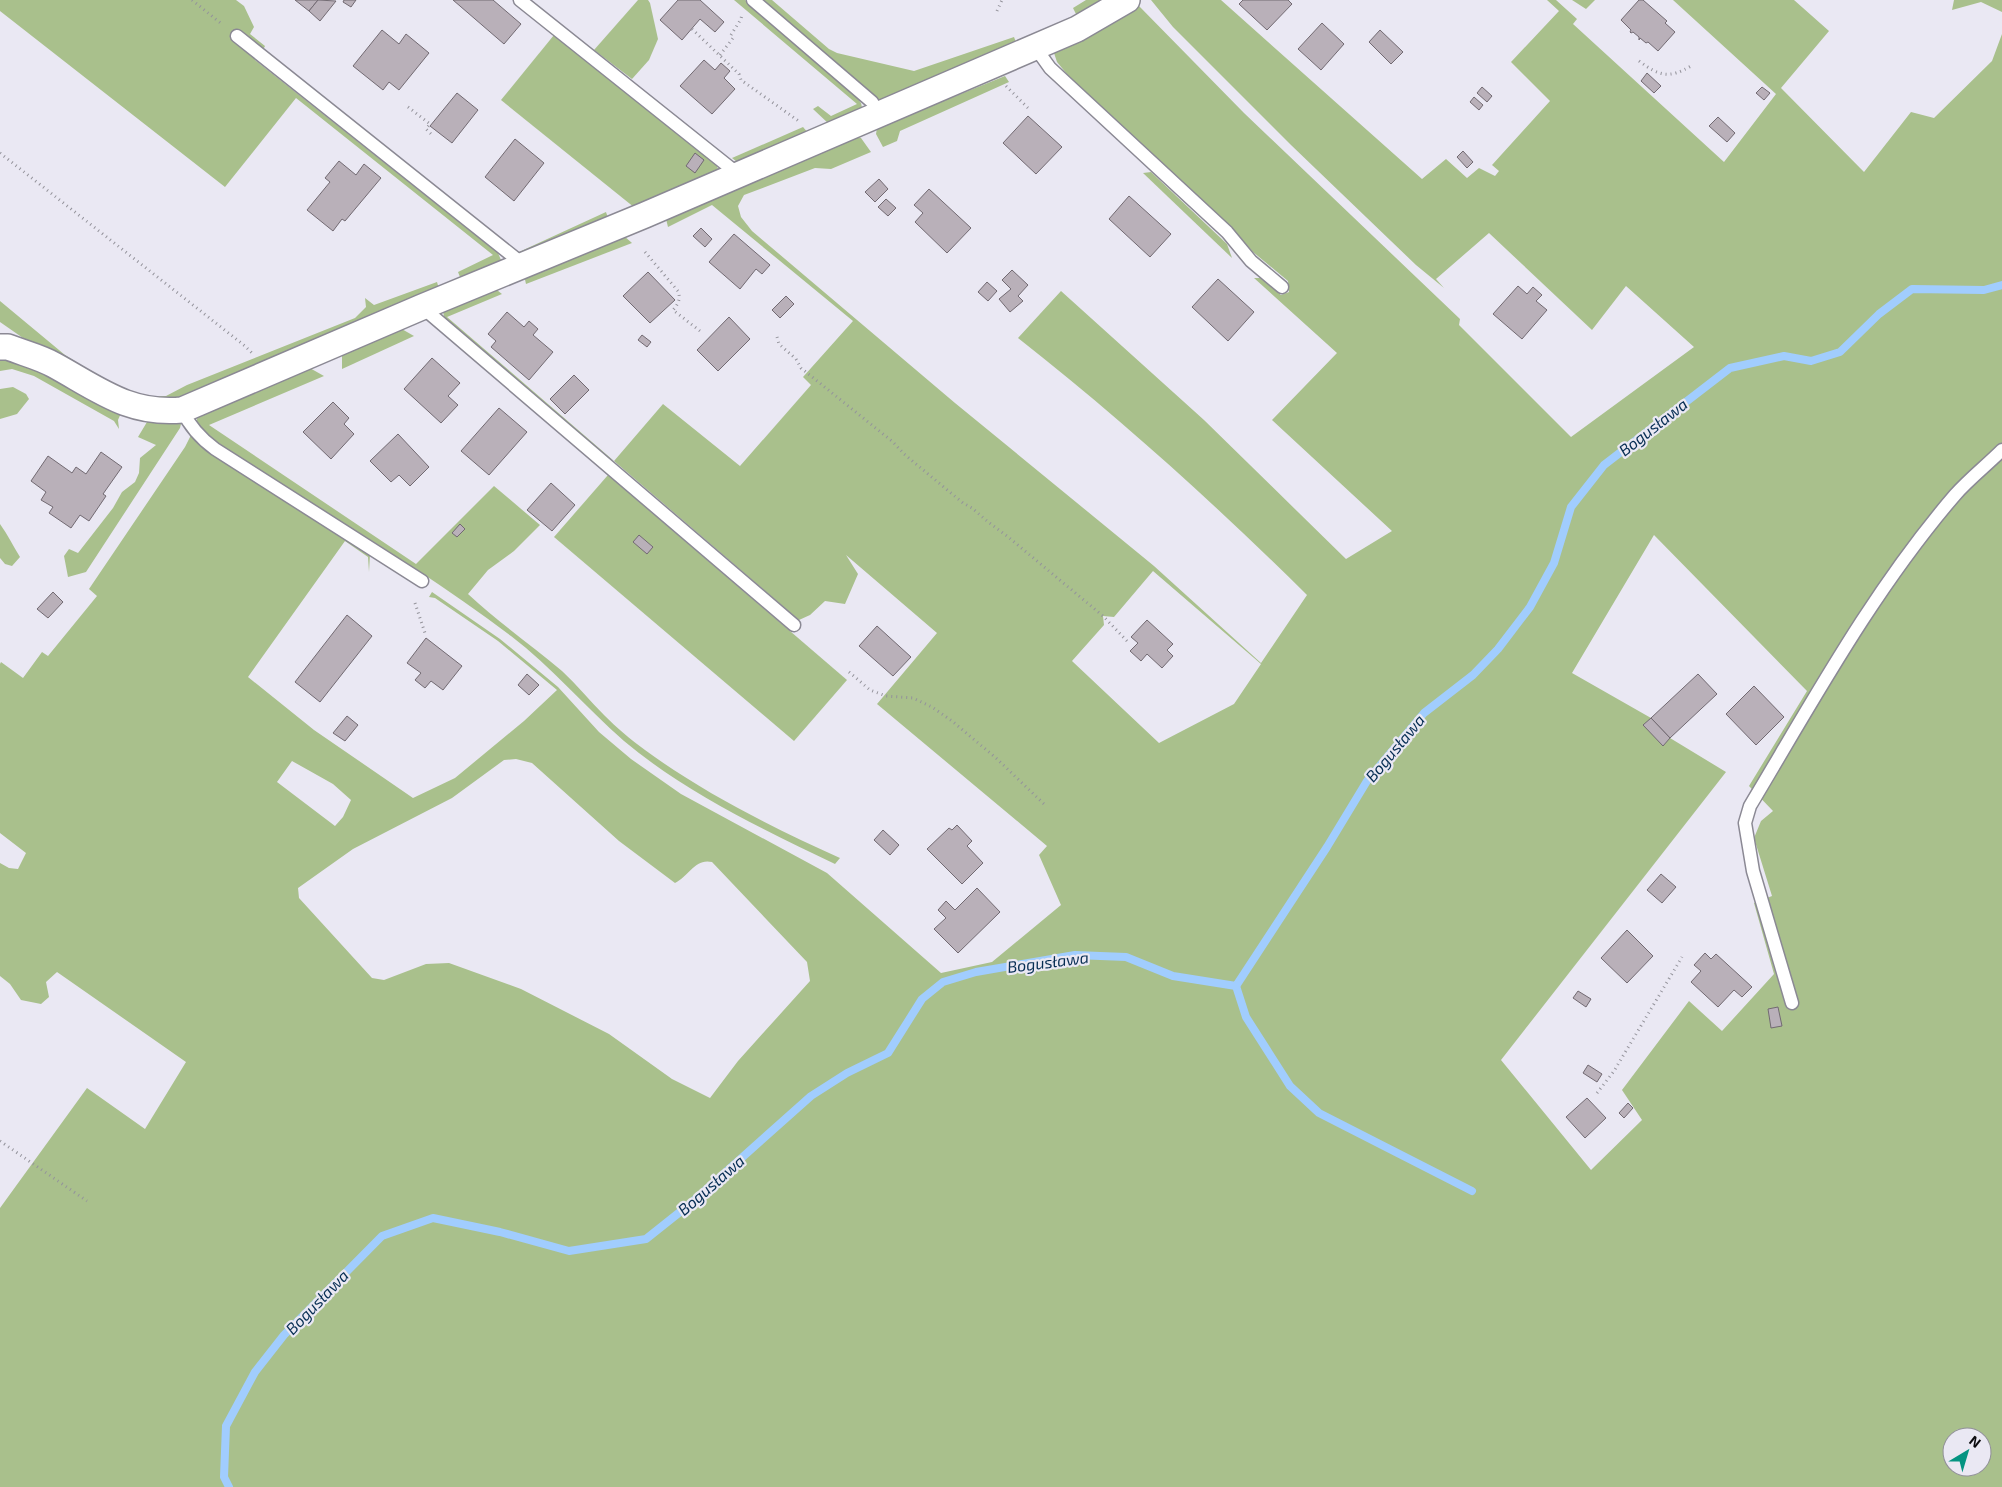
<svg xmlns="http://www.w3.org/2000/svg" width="2002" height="1487" viewBox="0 0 2002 1487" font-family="'Exo 2',sans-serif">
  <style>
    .green { fill: #a9c08c; fill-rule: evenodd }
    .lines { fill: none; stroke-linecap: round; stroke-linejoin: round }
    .stream { stroke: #a1cdfe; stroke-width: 8 }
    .building { fill: #b9b0b9; stroke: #726a72 }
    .service-casing { stroke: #8b8994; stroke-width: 15 }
    .minor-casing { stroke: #8b8994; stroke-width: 28 }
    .path { stroke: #94939b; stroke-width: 3; stroke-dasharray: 1 4; stroke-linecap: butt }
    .service { stroke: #fff; stroke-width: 12 }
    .minor { stroke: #fff; stroke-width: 25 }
    .labels { text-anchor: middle; stroke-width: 4.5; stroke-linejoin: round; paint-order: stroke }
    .water-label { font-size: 16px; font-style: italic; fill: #062d53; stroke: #eae8f3 }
  </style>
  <rect width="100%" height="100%" fill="#eae8f3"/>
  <g class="green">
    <path d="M 0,0 L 236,0 L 244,6 L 254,27 L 250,34 L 265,46 L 263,50 L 253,53 L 255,60 L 498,253 L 504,267 L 462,282 L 458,272 L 493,255 L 296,98 L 225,187 L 0,11 Z"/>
    <path d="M 638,0 L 648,0 L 650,3 L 658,39 L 649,60 L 632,79 L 594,50 Z"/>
    <path d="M 734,0 L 745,0 L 855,95 L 861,103 L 863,112 L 830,125 L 813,109 L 818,106 L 831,116 L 857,104 Z"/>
    <path d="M 762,0 L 772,0 L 829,49 L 837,53 L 914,71 L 1014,37 L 1017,45 L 881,102 Z"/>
    <path d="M 1086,0 L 1110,0 L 1078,18 L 1073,8 Z"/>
    <path d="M 1151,0 L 1221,0 L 1422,179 L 1446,159 L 1467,178 L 1479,168 L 1495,176 L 1499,171 L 1492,165 L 1550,101 L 1511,62 L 1559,11 L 1547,0 L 1556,0 L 1577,19 L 1573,24 L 1724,162 L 1776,94 L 1673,0 L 1794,0 L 1829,31 L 1781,88 L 1864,172 L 1911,112 L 1934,118 L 1992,61 L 2002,34 L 2002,1487 L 0,1487 L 0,1208 L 87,1088 L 145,1129 L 186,1062 L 57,972 L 46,982 L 49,997 L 41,1004 L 21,1000 L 10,984 L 0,976 L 0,863 L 9,868 L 18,869 L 26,853 L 0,833 L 0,664 L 1,662 L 23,678 L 42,652 L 48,656 L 97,596 L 89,589 L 185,447 L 191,435 L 370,554 L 369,572 L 368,557 L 345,541 L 248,677 L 314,730 L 413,798 L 455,778 L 524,721 L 557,690 L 498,641 L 435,598 L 429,597 L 432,592 L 500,639 L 558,687 L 599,732 L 631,759 L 681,794 L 827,873 L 941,973 L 992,962 L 1061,905 L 1039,855 L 1047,846 L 877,704 L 937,633 L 846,555 L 858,574 L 845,604 L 825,601 L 810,615 L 799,620 L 614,461 L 604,455 L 445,320 L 443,312 L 445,308 L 493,287 L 502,294 L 447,317 L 614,461 L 663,404 L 740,466 L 811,385 L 803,377 L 853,321 L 712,205 L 668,227 L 666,219 L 852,136 L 861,138 L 871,152 L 831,169 L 815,168 L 744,195 L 738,206 L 741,217 L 752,231 L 955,403 L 1154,566 L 1261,663 L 1307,595 C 1216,505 1119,417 1018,338 L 1061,291 L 1204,420 L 1346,559 L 1392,531 L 1272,420 L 1337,353 L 1254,278 L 1260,278 L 1281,295 L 1289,292 L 1288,281 L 1253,252 L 1229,225 L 1071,79 L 1057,62 L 1054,53 L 1056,48 L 1132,7 L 1139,6 L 1244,113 L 1460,319 L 1459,325 L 1571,437 L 1694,347 L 1626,286 L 1592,330 L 1489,233 L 1436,279 L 1444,288 L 1416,265 L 1291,145 L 1173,27 ZM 1654,535 L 1807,691 L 1749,786 L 1773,811 L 1761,821 L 1754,838 L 1772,896 L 1754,903 L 1774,974 L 1722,1031 L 1689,1001 L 1622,1090 L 1642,1120 L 1591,1170 L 1501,1060 L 1726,772 L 1670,738 L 1651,718 L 1572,673 ZM 1153,571 L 1261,664 L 1234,704 L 1159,743 L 1072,661 L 1104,625 L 1103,616 L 1114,617 ZM 516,759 L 532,763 L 619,841 L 675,883 C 689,876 695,858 712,862 L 807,962 L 810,981 L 738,1061 L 710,1098 L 672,1079 L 609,1034 L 521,989 L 449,963 L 426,964 L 384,980 L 372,978 L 299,898 L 298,888 L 353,849 L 452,798 L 504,760 ZM 292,761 L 333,784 L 351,800 L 343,817 L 335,826 L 277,782 ZM 1952,1437 L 1982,1437 L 1982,1467 L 1952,1467 Z"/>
    <path d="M 1572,0 L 1595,0 L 1586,9 Z"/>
    <path d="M 1954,0 L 2002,0 L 2002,12 L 1981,2 L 1952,10 Z"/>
    <path d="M 554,35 L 716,163 L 719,172 L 635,208 L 501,100 Z"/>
    <path d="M 1005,76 L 1009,82 L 900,131 L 897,141 L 883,147 L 876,134 L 877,128 Z"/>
    <path d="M 803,127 L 809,134 L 741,165 L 732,158 Z"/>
    <path d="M 1151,172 L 1227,244 L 1232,258 L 1143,173 Z"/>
    <path d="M 606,212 L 609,221 L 526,257 L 519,252 Z"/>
    <path d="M 624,236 L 632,243 L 526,284 L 524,275 Z"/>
    <path d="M 437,282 L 439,289 L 177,403 L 114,391 L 23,338 L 0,322 L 0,301 L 65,355 L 116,387 L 145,397 L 166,396 L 187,385 L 355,318 L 366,307 L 365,298 L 374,305 Z"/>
    <path d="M 400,328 L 414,336 L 342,369 L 342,354 Z"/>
    <path d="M 0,358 L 26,361 L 121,413 L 118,420 L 119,429 L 114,421 L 34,376 L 12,369 L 0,371 Z"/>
    <path d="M 308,367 L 324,376 L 209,425 L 416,564 L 494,486 L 540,525 L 514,551 L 488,570 L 468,594 C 498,622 531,645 562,671 C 577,685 590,701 604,715 C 616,727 631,740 645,750 C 702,792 775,829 840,858 L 835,864 C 762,829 686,793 624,741 C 585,707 552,667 511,636 C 420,567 320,509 223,448 C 210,438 189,430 200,411 Z"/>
    <path d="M 13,387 L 26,394 L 29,399 L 17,414 L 0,419 L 0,389 Z"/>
    <path d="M 150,417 L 178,420 L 181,424 L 180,428 L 86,572 L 68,577 L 64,556 L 69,549 L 78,553 L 113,508 L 122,492 L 135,482 L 139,473 L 140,458 L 156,445 L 138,437 Z"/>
    <path d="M 608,475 L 847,680 L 794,741 L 554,537 Z"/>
    <path d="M 0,524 C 8,535 13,546 20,557 L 12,566 L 5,564 L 0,558 Z"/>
  </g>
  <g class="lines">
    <g class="stream">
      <path d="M 1236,986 L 1246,1017 L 1290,1086 L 1319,1113 L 1472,1191"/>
      <path d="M 229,1487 L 224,1477 L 226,1426 L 255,1372 L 284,1335 L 382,1236 L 433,1218 L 500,1232 L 569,1251 L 646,1239 L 690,1204 L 811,1096 L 847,1073 L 888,1053 L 922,999 L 943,982 L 976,972 L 1075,955 L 1126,957 L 1173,976 L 1236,986 L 1327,847 L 1367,781 L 1424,713 L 1473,675 L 1498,649 L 1530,607 L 1554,563 L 1571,507 L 1604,465 L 1730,368 L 1784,356 L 1811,361 L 1840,352 L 1879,314 L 1912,289 L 1984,290 L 2002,285"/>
    </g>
  </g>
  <g class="building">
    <path d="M 295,0 L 318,0 L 309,11 Z"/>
    <path d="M 318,0 L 336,1 L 320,21 L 309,11 Z"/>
    <path d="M 344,0 L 356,0 L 351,7 L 343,2 Z"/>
    <path d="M 453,0 L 493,0 L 521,24 L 504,44 Z"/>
    <path d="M 678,0 L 700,0 L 724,22 L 715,32 L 700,19 L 682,40 L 660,20 Z"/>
    <path d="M 1243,0 L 1288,0 L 1292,4 L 1267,30 L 1239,4 Z"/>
    <path d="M 1639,0 L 1643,0 L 1667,21 L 1665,23 L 1675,32 L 1658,51 L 1648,42 L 1646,43 L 1640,38 L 1639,40 L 1639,37 L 1633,32 L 1631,33 L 1630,32 L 1631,30 L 1621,20 Z"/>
    <path d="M 1322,23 L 1344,44 L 1321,70 L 1298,49 Z"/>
    <path d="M 382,30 L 399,44 L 406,34 L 429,53 L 399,90 L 389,82 L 383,90 L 353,66 Z"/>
    <path d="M 1380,30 L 1403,52 L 1391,64 L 1369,42 Z"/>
    <path d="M 704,60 L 715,70 L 721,63 L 730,71 L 724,78 L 735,89 L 712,114 L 680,86 Z"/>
    <path d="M 1647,73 L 1661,86 L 1654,93 L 1641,81 Z"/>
    <path d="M 1482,87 L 1492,96 L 1487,102 L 1477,93 Z"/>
    <path d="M 1762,87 L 1770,93 L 1764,100 L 1756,93 Z"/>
    <path d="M 457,93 L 478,110 L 452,143 L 430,126 Z"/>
    <path d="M 1474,97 L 1483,105 L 1479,110 L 1470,102 Z"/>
    <path d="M 1028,116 L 1062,147 L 1036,174 L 1003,143 Z"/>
    <path d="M 1718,117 L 1735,133 L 1727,142 L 1709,126 Z"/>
    <path d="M 515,139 L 544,163 L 514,201 L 485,177 Z"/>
    <path d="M 1463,151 L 1473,162 L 1467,168 L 1457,157 Z"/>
    <path d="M 695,153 L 704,160 L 695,173 L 686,166 Z"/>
    <path d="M 339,161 L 356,175 L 364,164 L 381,178 L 345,221 L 342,219 L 333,231 L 307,210 L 330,182 L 325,178 Z"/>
    <path d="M 879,179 L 888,189 L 875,202 L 865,192 Z"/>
    <path d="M 929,189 L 971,228 L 947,253 L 915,222 L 923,213 L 914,205 Z"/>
    <path d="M 1129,196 L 1171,234 L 1150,257 L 1109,219 Z"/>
    <path d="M 886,199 L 896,208 L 888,216 L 878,207 Z"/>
    <path d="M 701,228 L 712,239 L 705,247 L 693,236 Z"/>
    <path d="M 734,234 L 770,265 L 762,274 L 756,269 L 740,289 L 709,262 Z"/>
    <path d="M 1012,270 L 1028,285 L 1018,296 L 1023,301 L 1010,312 L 999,299 L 1011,289 L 1002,280 Z"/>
    <path d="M 648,272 L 675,300 L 650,323 L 623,296 Z"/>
    <path d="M 1218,279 L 1254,312 L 1228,341 L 1192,307 Z"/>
    <path d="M 987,282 L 997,291 L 988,301 L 978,292 Z"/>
    <path d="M 1518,286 L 1527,294 L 1533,287 L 1542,295 L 1536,301 L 1547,310 L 1522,339 L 1493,314 Z"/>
    <path d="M 786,296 L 794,304 L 780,318 L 772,310 Z"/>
    <path d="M 507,312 L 524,327 L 529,321 L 538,329 L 533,335 L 553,352 L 529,380 L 491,347 L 496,341 L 488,334 Z"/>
    <path d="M 729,317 L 750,339 L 718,371 L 697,350 Z"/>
    <path d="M 642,335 L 651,342 L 647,347 L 638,340 Z"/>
    <path d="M 432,358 L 460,383 L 448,396 L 458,405 L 441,423 L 404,389 Z"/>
    <path d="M 574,375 L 589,390 L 565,414 L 550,399 Z"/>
    <path d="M 333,402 L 349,418 L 344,424 L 354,434 L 331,459 L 303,432 Z"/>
    <path d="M 499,408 L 527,432 L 489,475 L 461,451 Z"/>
    <path d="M 398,434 L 429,467 L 410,486 L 399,475 L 391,482 L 370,461 Z"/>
    <path d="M 101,452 L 122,467 L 103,494 L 106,496 L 89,521 L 80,515 L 71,528 L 49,513 L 53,507 L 41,500 L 46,492 L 31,481 L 48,456 L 72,473 L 76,467 L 86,474 Z"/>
    <path d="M 551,483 L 575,505 L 552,531 L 527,510 Z"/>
    <path d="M 460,524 L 465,529 L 457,537 L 452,533 Z"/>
    <path d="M 639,535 L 653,547 L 647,554 L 633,542 Z"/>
    <path d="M 53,592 L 63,602 L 48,618 L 37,609 Z"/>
    <path d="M 347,615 L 372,636 L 320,702 L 295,682 Z"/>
    <path d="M 1147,620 L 1173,644 L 1167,650 L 1173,656 L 1162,668 L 1147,654 L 1141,661 L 1130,651 L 1138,643 L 1131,637 Z"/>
    <path d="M 877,626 L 911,657 L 893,676 L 859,646 Z"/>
    <path d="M 426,638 L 462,666 L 443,690 L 431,681 L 425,688 L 415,680 L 421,673 L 407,663 Z"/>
    <path d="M 527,674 L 539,685 L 529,695 L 518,685 Z"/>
    <path d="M 1698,674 L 1717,694 L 1670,738 L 1651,718 Z"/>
    <path d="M 1754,686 L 1784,717 L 1756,745 L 1726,714 Z"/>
    <path d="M 347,716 L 358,725 L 345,741 L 333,733 Z"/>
    <path d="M 1651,718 L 1670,738 L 1663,746 L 1643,725 Z"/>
    <path d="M 957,825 L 972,841 L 967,846 L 983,863 L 962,884 L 927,849 L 949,828 L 952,830 Z"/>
    <path d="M 883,830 L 899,845 L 890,855 L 874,840 Z"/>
    <path d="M 1661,874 L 1676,887 L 1662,903 L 1647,890 Z"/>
    <path d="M 977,888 L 1000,912 L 958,953 L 934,929 L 946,918 L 938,910 L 946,901 L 955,910 Z"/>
    <path d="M 1627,930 L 1653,956 L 1627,983 L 1601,958 Z"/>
    <path d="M 1705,953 L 1711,959 L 1716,954 L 1752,987 L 1742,997 L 1734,990 L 1718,1007 L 1691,982 L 1701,971 L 1694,965 Z"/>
    <path d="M 1578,991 L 1591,999 L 1586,1007 L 1573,998 Z"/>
    <path d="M 1778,1007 L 1782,1026 L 1771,1028 L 1768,1009 Z"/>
    <path d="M 1588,1065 L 1602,1074 L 1597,1082 L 1583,1073 Z"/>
    <path d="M 1587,1098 L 1606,1118 L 1585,1138 L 1566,1117 Z"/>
    <path d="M 1628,1103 L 1633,1108 L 1624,1118 L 1619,1113 Z"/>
  </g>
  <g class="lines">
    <g class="service-casing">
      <g id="service">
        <path d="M 520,0 L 738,174"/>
        <path d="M 753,0 L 872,102 L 879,114"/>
        <path d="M 237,36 L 524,265"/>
        <path d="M 1035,47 L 1050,68 L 1227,232 L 1251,261 L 1282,287"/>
        <path d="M 422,307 L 794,625"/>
        <path d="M 182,410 C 190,427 200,438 215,449 L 422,581"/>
        <path d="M 1792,1003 L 1753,871 L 1745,823 L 1750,806 C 1814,699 1874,589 1955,495 C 1969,479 1987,465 2002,450"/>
      </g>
    </g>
    <g class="minor-casing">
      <path id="minor" d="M 0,347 L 8,347 C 23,353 40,357 54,365 C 98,389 129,415 182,410 L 422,307 L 645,215 L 1077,29 L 1127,0"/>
    </g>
    <g class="path">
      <path d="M 192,0 L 223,25"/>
      <path d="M 997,11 L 1002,0"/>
      <path d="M 692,29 L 739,74 L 741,80 L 800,122"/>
      <path d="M 731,35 L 741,19 L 742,14"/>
      <path d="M 720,55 L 733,38"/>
      <path d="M 1639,61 C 1659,76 1669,79 1691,66"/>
      <path d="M 1006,86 L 1030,110"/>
      <path d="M 408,107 L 430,124 L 426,129 L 432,135"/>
      <path d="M 0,153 L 245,346 L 252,353"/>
      <path d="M 645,252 L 678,291 C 681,299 678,304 673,310 L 700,331"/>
      <path d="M 777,337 L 779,344 L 796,359 L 801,368 L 893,442 L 904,454 L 963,503 L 972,508 L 987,521 L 1007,536 L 1103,616 L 1128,642"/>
      <path d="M 415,603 L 426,636"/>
      <path d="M 849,672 L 870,690 L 886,696 L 913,698 L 932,707 L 952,721 L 996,758 L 1044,804"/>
      <path d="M 1597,1093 L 1614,1071 L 1682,957"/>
      <path d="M 0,1141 L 87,1201"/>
    </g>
    <use href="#service" class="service"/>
    <use href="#minor" class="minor"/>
  </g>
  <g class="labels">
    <g class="water-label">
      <text transform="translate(1653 427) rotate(-38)" y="6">Bogusława</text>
      <text transform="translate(1395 748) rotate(-50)" y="6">Bogusława</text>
      <text transform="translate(1048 962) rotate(-7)" y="6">Bogusława</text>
      <text transform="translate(711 1185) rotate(-41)" y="6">Bogusława</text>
      <text transform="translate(317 1302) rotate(-46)" y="6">Bogusława</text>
    </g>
  </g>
  <g transform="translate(1967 1452) rotate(38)"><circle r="24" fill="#eae8f3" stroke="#919098"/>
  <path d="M0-4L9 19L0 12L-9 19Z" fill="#059482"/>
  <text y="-8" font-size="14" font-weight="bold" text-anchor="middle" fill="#0c0b0f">N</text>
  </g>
</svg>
